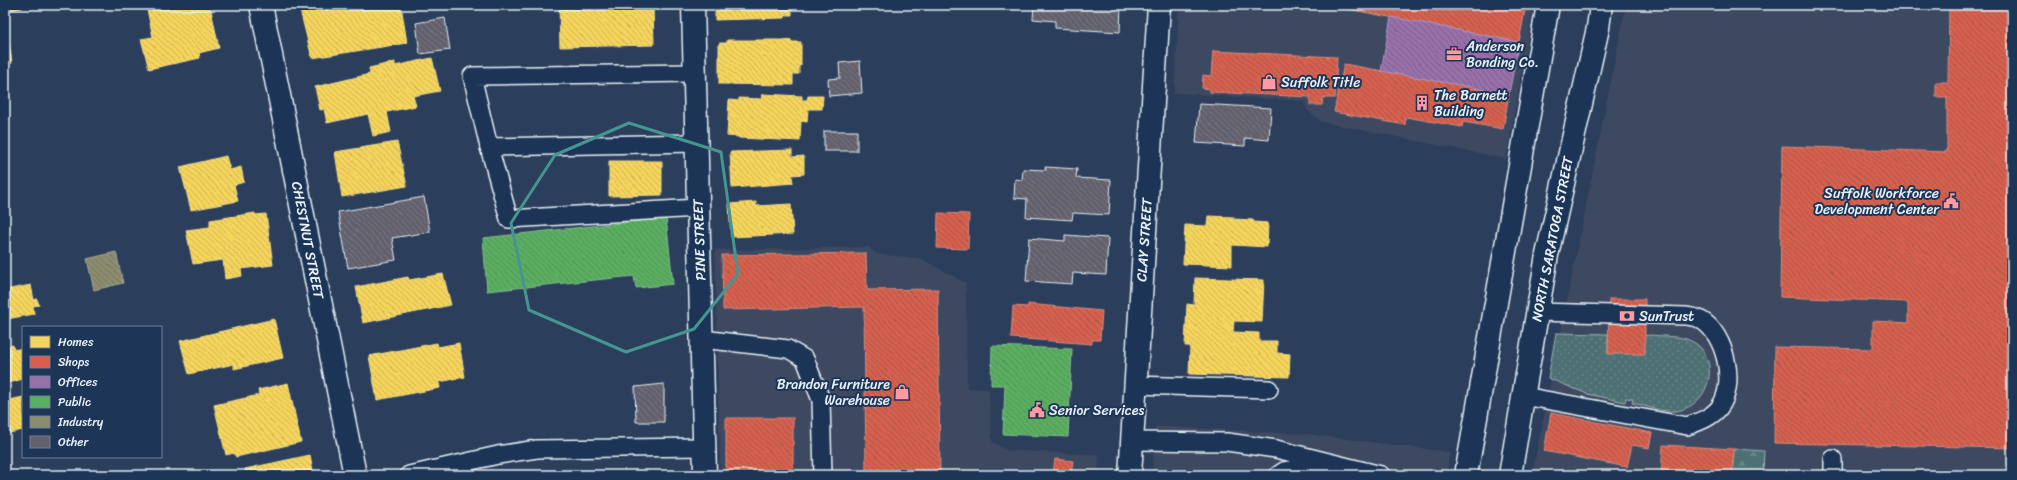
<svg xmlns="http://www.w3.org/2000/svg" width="2017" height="480" viewBox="0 0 2017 480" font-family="Sriracha,sans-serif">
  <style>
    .built { fill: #3c4860 }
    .grass { fill: url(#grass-dots); stroke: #9bb1b6 }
    .forest { fill: url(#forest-firs); stroke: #9bb1b6 }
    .homes { fill: url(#homes-back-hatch); stroke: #f2dd8b }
    .shops { fill: url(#shops-back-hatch); stroke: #db8c80 }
    .offices { fill: url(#offices-back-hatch); stroke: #b197c2 }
    .public { fill: url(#public-back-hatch); stroke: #85c28e }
    .industry { fill: url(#industry-back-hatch); stroke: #a8aa97 }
    .building { fill: url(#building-back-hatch); stroke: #e8f1f8 }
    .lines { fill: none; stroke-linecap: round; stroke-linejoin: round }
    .lane-casing { stroke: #e8f1f8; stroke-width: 20 }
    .street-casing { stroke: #e8f1f8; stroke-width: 25 }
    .secondary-casing { stroke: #e8f1f8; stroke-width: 25 }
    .lane { stroke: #1d3557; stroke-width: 17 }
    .street { stroke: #1d3557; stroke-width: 22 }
    .secondary { stroke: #1d3557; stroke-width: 22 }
    .marked { fill: none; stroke: #459590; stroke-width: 3; stroke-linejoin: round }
    .labels { text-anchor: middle; stroke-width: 4; stroke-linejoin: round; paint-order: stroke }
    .poi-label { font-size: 14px; fill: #e8f1f8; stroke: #1d3557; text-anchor: start }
    .street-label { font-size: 14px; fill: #e8f1f8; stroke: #1d3557 }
  </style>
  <defs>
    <pattern id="grass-dots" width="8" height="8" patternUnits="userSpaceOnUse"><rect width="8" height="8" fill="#4e7173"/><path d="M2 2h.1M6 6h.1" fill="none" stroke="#688688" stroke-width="1.8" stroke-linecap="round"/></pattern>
    <pattern id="forest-firs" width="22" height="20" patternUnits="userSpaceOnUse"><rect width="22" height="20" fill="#4e7173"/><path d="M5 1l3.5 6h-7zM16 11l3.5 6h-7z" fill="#688688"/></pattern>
    <pattern id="homes-back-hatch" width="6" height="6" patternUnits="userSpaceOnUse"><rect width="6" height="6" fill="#f6d55c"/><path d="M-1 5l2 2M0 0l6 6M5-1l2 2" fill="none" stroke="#cab258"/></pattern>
    <pattern id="shops-back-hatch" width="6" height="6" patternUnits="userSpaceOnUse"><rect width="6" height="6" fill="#d6604d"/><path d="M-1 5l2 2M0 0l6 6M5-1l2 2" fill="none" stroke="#a4584c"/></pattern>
    <pattern id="offices-back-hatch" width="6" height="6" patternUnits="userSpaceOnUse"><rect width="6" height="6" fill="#9970ab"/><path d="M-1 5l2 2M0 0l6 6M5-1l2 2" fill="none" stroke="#786084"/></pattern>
    <pattern id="public-back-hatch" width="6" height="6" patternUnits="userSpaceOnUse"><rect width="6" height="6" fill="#5aae61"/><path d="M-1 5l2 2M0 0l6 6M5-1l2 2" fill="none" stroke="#548f5a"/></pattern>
    <pattern id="industry-back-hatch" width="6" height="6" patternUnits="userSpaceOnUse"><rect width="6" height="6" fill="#8c8c6e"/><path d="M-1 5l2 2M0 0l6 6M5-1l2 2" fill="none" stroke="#747461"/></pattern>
    <pattern id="building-back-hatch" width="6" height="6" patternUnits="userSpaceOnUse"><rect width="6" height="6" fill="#62606c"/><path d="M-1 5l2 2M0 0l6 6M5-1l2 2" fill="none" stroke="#787782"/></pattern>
  </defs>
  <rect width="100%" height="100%" fill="#2b3e5b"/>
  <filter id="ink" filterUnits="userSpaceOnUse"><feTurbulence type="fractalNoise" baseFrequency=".025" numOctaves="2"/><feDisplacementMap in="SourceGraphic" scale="8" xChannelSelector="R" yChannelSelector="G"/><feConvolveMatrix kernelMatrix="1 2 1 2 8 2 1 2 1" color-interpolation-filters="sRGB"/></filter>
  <g filter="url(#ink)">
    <g class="built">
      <path d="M 1179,5 L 1534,5 L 1506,159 L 1322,122 L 1308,111 L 1304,101 L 1174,93 Z"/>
      <path d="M 1626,5 L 2012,5 L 2012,475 L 1532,475 Z"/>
      <path d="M 868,247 L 877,254 L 920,258 L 966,283 L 967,388 L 989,389 L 992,441 L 1006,450 L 1099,455 L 1098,475 L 720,475 L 715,250 Z"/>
      <path d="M 1155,426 L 1308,434 L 1450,452 L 1446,475 L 1152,475 Z"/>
    </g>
    <path class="grass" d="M 1556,333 L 1608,334 L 1608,353 C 1619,348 1632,339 1644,336 C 1650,334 1659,336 1665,336 C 1672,337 1683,337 1689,340 C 1721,353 1714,404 1677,411 C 1664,413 1646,406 1632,403 L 1633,399 L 1626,398 L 1625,402 L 1587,394 L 1548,378 Z"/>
    <path class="forest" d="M 1734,449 L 1764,451 L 1763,475 L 1732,475 Z"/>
    <g class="homes">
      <path d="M 5,5 L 22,5 L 22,8 L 5,11 Z"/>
      <path d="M 146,5 L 210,5 L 219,48 L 199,53 L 200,58 L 149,69 L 141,39 L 153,37 Z"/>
      <path d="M 333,5 L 401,5 L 407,43 L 312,58 L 300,10 Z"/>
      <path d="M 559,5 L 653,5 L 654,45 L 560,47 Z"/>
      <path d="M 715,5 L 792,5 L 792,15 L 786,15 L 785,18 L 715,20 Z"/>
      <path d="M 5,36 L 8,36 L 12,63 L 5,65 Z"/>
      <path d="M 727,40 L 791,40 L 791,42 L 801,42 L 801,66 L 799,65 L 799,74 L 793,74 L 793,85 L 719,84 L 719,43 L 727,43 Z"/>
      <path d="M 432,58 L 440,91 L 413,96 L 416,106 L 387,112 L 391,132 L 373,136 L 368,114 L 327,123 L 324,109 L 320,110 L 315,87 L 370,74 L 369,68 L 395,62 L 395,66 Z"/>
      <path d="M 762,94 L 802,96 L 802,100 L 807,100 L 808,96 L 823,96 L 822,109 L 808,109 L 807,122 L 801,121 L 800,141 L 739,138 L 739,137 L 727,136 L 729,100 L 739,101 L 739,98 L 762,99 Z"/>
      <path d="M 397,142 L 407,186 L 342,197 L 335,152 Z"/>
      <path d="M 792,150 L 792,157 L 804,156 L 804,174 L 792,175 L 793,183 L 732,188 L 730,152 Z"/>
      <path d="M 226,156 L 230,170 L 241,167 L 244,182 L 234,185 L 238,201 L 191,210 L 180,167 Z"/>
      <path d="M 609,161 L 662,161 L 662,195 L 609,196 Z"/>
      <path d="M 756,202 L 756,206 L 791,204 L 793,234 L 731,237 L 729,204 Z"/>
      <path d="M 255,213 L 255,215 L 266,214 L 273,265 L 241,269 L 242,276 L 225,279 L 223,260 L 193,264 L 186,230 L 210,227 L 210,220 Z"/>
      <path d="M 1208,216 L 1234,217 L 1233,219 L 1253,220 L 1254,222 L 1268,223 L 1267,247 L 1232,245 L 1232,266 L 1183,264 L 1185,225 L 1207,226 Z"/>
      <path d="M 443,274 L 451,305 L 363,323 L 356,287 L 408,277 L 409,280 Z"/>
      <path d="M 1195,278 L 1264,280 L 1262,322 L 1234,321 L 1233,332 L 1259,333 L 1259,341 L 1277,341 L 1277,353 L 1290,354 L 1289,377 L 1189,374 L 1190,346 L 1185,346 L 1187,304 L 1194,305 Z"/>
      <path d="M 31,285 L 34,300 L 37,299 L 39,305 L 33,306 L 34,314 L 7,319 L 9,328 L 5,329 L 5,290 Z"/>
      <path d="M 274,319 L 283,358 L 234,369 L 234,364 L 189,374 L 180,341 Z"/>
      <path d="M 437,343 L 438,347 L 459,343 L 465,377 L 439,382 L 440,388 L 377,400 L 369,356 Z"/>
      <path d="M 13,345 L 14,350 L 23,348 L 23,379 L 5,384 L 5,347 Z"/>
      <path d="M 288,383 L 301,442 L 236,457 L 234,453 L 226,455 L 214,405 L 259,395 L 258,390 Z"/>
      <path d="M 23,397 L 23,430 L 5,434 L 5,401 Z"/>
      <path d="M 310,455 L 314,475 L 246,475 L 245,469 Z"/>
    </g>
    <g class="shops">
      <path d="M 1327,5 L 1526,5 L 1519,42 Z"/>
      <path d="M 1949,5 L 2012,5 L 2012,448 L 1774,443 L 1775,347 L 1873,349 L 1873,321 L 1908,323 L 1908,302 L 1780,297 L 1782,146 L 1947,152 L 1947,97 L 1936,97 L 1936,82 L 1948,82 Z"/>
      <path d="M 1213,51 L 1337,57 L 1335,98 L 1323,98 L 1322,105 L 1310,105 L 1310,97 L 1210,92 L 1210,89 L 1202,88 L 1203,75 L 1211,76 Z"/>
      <path d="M 1344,64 L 1509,94 L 1503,129 L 1463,122 L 1462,127 L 1406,117 L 1405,125 L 1334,112 Z"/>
      <path d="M 938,213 L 969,214 L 968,249 L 937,248 Z"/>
      <path d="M 866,253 L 867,290 L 938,289 L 940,475 L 866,475 L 864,307 L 723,310 L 722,255 Z"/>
      <path d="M 1609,299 L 1645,299 L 1645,354 L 1608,354 Z"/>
      <path d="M 1028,304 L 1102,311 L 1100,340 L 1092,340 L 1092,344 L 1011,338 L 1013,306 L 1028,307 Z"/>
      <path d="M 1551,413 L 1652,433 L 1649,448 L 1632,445 L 1627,467 L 1544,451 Z"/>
      <rect x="726" y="418" width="67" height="57"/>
      <path d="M 1663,445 L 1734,449 L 1732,475 L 1661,475 Z"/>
      <path d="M 1055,459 L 1073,461 L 1071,475 L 1053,475 Z"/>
      <path d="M 1854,471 L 2012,473 L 2012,475 L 1854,475 Z"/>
    </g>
    <path class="offices" d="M 1391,17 L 1519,42 L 1509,94 L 1381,71 Z"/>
    <g class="public">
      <path d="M 666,218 L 673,284 L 636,288 L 634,276 L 487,291 L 483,238 Z"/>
      <path d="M 992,346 L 1072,349 L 1068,437 L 1003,434 L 1005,385 L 991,385 Z"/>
    </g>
    <path class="industry" d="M 116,252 L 123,283 L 94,290 L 87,259 Z"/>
    <g class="building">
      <path d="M 1034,5 L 1121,5 L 1120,32 L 1055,28 L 1055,21 L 1033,19 Z"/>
      <path d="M 445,18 L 450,50 L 420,54 L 416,23 Z"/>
      <path d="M 860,61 L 862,93 L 829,96 L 828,79 L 840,78 L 839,63 Z"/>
      <path d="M 1199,104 L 1271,108 L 1269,140 L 1245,138 L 1245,146 L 1196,143 Z"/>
      <rect x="824" y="131" width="33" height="20"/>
      <path d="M 1045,167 L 1077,169 L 1076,178 L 1111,180 L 1109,215 L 1073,213 L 1072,220 L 1026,217 L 1027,199 L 1014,198 L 1015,179 L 1022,180 L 1023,169 L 1046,170 Z"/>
      <path d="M 424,197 L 430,232 L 392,238 L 396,260 L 348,268 L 338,212 Z"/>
      <path d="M 1065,235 L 1108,238 L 1106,275 L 1073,273 L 1072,284 L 1026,281 L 1029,238 L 1065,241 Z"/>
      <path d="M 664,384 L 664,422 L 636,422 L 635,387 Z"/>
    </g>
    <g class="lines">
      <g class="lane-casing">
        <g id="lane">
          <path d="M 695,73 L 472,76 L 489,147 L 696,143"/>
          <path d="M 489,147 L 509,219 L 698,208"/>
          <path d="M 702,339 L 788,349 L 805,359 L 821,400 L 823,475"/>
          <path d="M 1134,385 L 1269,389"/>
          <path d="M 1524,396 L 1687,426 C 1698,422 1711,418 1719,408 C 1737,386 1726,334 1701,320 C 1697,317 1691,317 1686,316 L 1537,312"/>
          <path d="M 1131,441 L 1227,442 L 1276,449 L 1381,475"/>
          <path d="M 1833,459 L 1833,475"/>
          <path d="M 409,475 L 498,455 L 537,449 L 704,447"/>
          <path d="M 1278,475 L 1284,471 L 1326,464"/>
        </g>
      </g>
      <g class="street-casing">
        <g id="street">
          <path d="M 261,5 L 355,475"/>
          <path d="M 693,5 L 705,475"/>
          <path d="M 1130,475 L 1159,5"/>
        </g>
      </g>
      <g class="secondary-casing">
        <g id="secondary">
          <path d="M 1466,475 L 1548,5"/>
          <path d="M 1510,475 L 1547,255 L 1598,28 L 1601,5"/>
        </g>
      </g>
      <use href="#lane" class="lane"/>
      <use href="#street" class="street"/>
      <use href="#secondary" class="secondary"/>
    </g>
  </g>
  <path class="marked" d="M 629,123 L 721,152 L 738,274 L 694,329 L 626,352 L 529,310 L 511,223 L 555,155 Z"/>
  <defs>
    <g id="office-bare" transform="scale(1.2)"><path d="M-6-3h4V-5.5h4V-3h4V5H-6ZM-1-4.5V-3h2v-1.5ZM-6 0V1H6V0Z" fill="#ff9aa2" stroke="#1d3557" stroke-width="2.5" paint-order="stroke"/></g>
    <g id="shop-bare" transform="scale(1.2)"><path d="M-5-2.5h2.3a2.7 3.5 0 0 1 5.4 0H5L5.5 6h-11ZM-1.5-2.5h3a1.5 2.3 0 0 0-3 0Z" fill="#ff9aa2" stroke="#1d3557" stroke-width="2.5" paint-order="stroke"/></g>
    <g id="building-bare" transform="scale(1.2)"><path d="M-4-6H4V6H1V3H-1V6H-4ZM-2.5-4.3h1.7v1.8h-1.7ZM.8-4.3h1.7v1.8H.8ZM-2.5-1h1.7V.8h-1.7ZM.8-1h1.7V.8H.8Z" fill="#ff9aa2" stroke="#1d3557" stroke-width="2.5" paint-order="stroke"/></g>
    <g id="civic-bare" transform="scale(1.2)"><path d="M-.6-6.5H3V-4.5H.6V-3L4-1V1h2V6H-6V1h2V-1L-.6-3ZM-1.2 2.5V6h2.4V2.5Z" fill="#ff9aa2" stroke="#1d3557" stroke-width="2.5" paint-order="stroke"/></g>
    <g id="bank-bare" transform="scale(1.2)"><path d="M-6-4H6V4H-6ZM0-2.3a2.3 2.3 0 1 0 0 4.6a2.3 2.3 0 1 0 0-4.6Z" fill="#ff9aa2" stroke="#1d3557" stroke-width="2.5" paint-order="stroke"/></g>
  </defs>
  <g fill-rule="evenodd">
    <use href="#office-bare" x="1454" y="54"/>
    <use href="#shop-bare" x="1269" y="82"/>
    <use href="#building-bare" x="1422" y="103"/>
    <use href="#civic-bare" x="1951" y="201"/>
    <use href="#bank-bare" x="1627" y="316"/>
    <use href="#shop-bare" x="902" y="392"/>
    <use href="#civic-bare" x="1037" y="410"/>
  </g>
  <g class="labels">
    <g class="poi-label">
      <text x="1466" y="51">Anderson<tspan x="1466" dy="16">Bonding Co.</tspan></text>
      <text x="1281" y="87">Suffolk Title</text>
      <text x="1434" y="100">The Barnett<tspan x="1434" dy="16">Building</tspan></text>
      <text x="1939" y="198" text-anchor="end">Suffolk Workforce<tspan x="1939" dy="16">Development Center</tspan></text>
      <text x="1639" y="321">SunTrust</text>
      <text x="890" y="389" text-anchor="end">Brandon Furniture<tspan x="890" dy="16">Warehouse</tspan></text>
      <text x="1049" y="415">Senior Services</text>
    </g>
    <g class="street-label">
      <text transform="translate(1552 239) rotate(-79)" y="5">NORTH SARATOGA STREET</text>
      <text transform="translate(308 240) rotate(79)" y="5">CHESTNUT STREET</text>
      <text transform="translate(699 240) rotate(-92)" y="5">PINE STREET</text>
      <text transform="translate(1144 240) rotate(-86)" y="5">CLAY STREET</text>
    </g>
  </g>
  <rect width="2017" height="480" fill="none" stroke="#1d3557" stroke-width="20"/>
  <rect x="10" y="10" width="1997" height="460" fill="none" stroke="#e8f1f8" stroke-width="1.5" filter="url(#ink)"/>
  <rect x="22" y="326" width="140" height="132" fill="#1d3557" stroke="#6e8097"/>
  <rect x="30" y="336" width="20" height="12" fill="#f6d55c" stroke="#6e8097"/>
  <text x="58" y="346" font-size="12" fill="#e8f1f8">Homes</text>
  <rect x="30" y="356" width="20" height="12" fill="#d6604d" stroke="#6e8097"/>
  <text x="58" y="366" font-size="12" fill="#e8f1f8">Shops</text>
  <rect x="30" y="376" width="20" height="12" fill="#9970ab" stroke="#6e8097"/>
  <text x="58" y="386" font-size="12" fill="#e8f1f8">Offices</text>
  <rect x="30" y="396" width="20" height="12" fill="#5aae61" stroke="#6e8097"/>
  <text x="58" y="406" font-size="12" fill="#e8f1f8">Public</text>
  <rect x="30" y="416" width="20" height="12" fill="#8c8c6e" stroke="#6e8097"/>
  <text x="58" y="426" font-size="12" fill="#e8f1f8">Industry</text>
  <rect x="30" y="436" width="20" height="12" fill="#62606c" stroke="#6e8097"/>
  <text x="58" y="446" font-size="12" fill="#e8f1f8">Other</text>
</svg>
